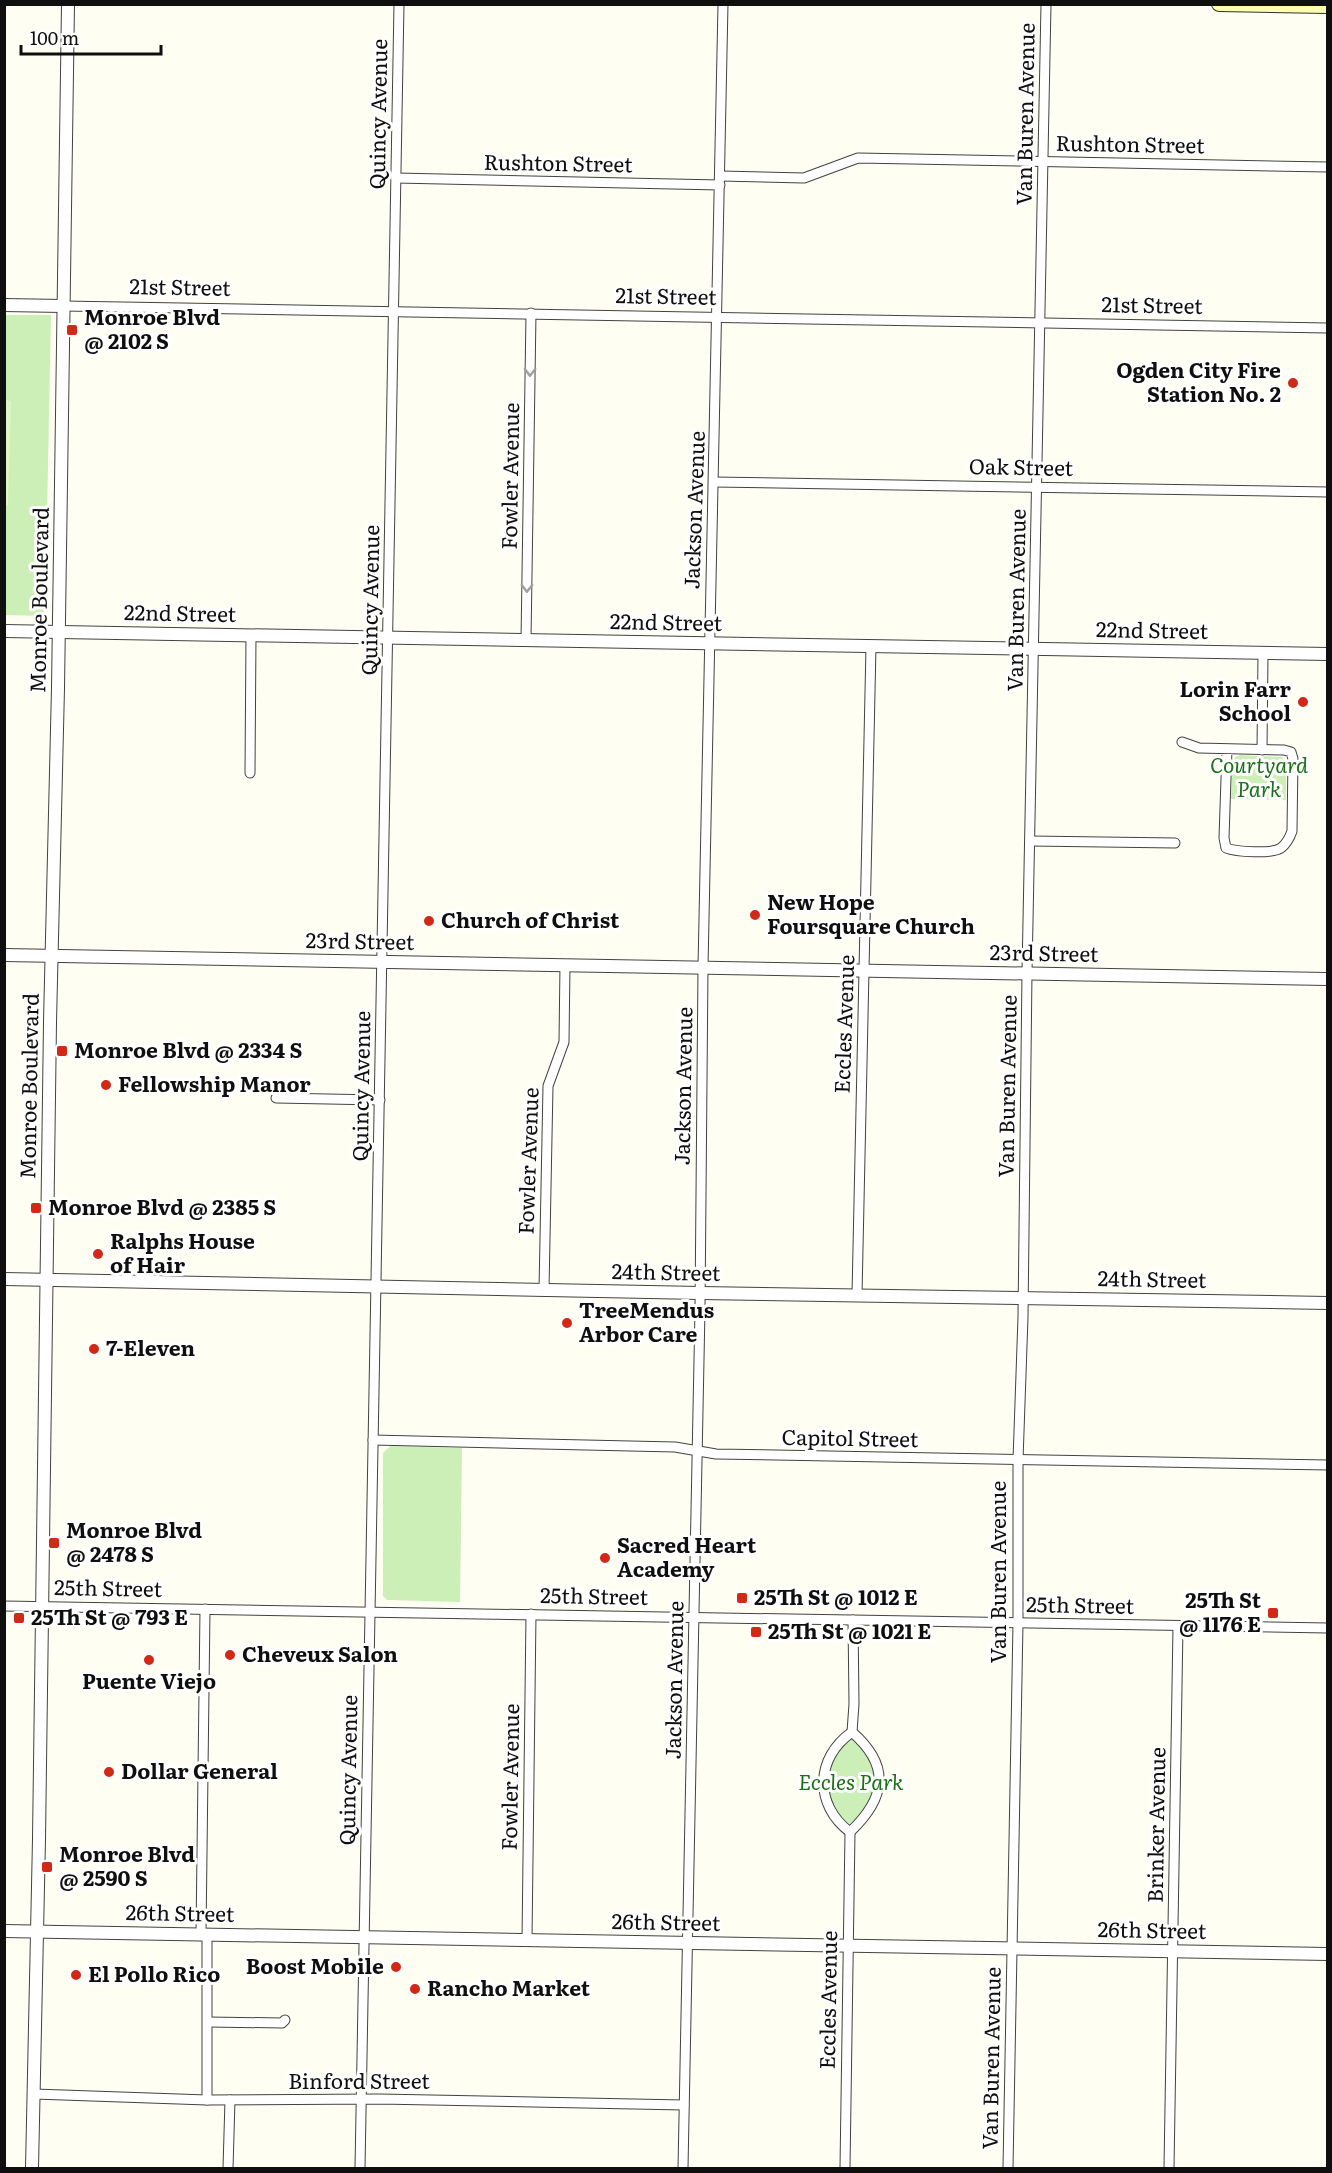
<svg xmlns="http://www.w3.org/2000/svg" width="1332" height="2173" viewBox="0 0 1332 2173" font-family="Literata,serif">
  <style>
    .green { fill: #cbefb6 }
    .pitch { fill: #dff5c9 }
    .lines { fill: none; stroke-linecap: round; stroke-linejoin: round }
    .minor-casing { stroke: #424242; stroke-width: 11 }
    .tertiary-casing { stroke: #424242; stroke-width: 14 }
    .secondary-casing { stroke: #313131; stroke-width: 16 }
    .minor { stroke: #fff; stroke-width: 9 }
    .tertiary { stroke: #fff; stroke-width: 12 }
    .secondary { stroke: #fcffad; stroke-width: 14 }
    .oneway { stroke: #9f9f9f }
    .poi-dot { fill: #d12916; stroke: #fff; stroke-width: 2 }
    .labels { text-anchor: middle; stroke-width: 6; stroke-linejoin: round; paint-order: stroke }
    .street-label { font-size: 21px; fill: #0f0f0f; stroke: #fff }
    .poi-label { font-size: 21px; font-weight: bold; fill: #0f0f0f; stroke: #fff; text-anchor: start }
    .park-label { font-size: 21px; font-style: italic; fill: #1c7017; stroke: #fff }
  </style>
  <rect width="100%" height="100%" fill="#fffef2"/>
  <g class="green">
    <path d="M 5,315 L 51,315 L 45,616 L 5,615 Z"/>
    <path d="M 1240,755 L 1282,757 L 1286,764 L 1286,800 L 1231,799 L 1233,762 L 1235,757 Z"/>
    <path d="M 390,1446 L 462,1448 L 460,1602 L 387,1600 L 383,1596 L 383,1453 Z"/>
    <path d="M 852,1739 C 876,1754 880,1785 865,1807 C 861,1815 857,1821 848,1824 C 825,1812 823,1771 837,1751 C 841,1746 847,1743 852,1739 Z"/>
  </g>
  <path class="pitch" d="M 5,400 L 11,401 L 8,505 L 4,505 Z"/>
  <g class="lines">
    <g class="minor-casing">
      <g id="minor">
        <path d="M 720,176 L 804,178 L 858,158 L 1328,167"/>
        <path d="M 396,178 L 720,185"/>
        <path d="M 63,306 L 1328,328"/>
        <path d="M 714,482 L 1328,492"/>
        <path d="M 526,640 L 531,313"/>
        <path d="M 1182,742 L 1199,748 L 1284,750 L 1291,752 L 1293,759 L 1292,831 C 1290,837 1286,844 1281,848 C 1272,854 1236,852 1226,848 L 1224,838 L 1227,749"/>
        <path d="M 1262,750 L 1263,653"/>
        <path d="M 250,773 L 251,635"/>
        <path d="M 1031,841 L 1175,843"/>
        <path d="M 276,1098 L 380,1100"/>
        <path d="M 544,1290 L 548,1086 L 564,1042 L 565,965"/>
        <path d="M 857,1295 L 871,646"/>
        <path d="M 373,1440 L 675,1447 L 716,1454 L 1328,1465"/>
        <path d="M 4,1606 L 1328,1628"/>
        <path d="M 852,1732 C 891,1766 886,1798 850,1832 C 814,1805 815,1758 852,1732 Z"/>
        <path d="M 852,1732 L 854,1704 L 853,1620"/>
        <path d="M 201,1934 L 205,1609"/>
        <path d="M 527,1940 L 531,1614"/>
        <path d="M 208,2022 L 282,2023 L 285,2020"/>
        <path d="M 34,2094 L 207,2100 L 379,2099 L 684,2105"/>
        <path d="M 207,2100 L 207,1934"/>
        <path d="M 228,2168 L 230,2100"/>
        <path d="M 360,2168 L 399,4"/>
        <path d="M 683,2168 L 700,1309 L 703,967 L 723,4"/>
        <path d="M 845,2168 L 850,1832"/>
        <path d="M 1008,2168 L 1018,1623 L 1018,1460 L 1023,1317 L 1027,972 L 1046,4"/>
        <path d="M 1169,2168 L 1178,1626"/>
      </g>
    </g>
    <g class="tertiary-casing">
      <g id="tertiary">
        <path d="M 4,305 L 63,306"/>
        <path d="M 4,631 L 1328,654"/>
        <path d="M 4,955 L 1328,979"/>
        <path d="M 4,1279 L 700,1293 L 1328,1303"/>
        <path d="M 4,1931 L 1328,1954"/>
        <path d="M 32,2168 L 39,1839 L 50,1022 L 58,688 L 68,4"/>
      </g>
    </g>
    <g class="secondary-casing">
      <path id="secondary" d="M 1219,4 L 1328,6"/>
    </g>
    <use href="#minor" class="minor"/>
    <use href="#tertiary" class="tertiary"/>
    <use href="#secondary" class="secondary"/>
  </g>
  <defs><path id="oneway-chevron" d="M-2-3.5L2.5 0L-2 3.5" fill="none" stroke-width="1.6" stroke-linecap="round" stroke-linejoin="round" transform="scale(1.5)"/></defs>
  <g class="oneway">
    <use href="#oneway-chevron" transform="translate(530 372) rotate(91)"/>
    <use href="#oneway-chevron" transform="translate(527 588) rotate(91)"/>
  </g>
  <g class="poi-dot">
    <rect x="66" y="324" width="12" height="12" rx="3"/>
    <circle cx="1293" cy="383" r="6"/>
    <circle cx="1303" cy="702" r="6"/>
    <circle cx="755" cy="915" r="6"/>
    <circle cx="429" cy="921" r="6"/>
    <rect x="56" y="1045" width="12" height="12" rx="3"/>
    <circle cx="106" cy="1085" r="6"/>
    <rect x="30" y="1202" width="12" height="12" rx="3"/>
    <circle cx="98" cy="1254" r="6"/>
    <circle cx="567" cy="1323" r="6"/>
    <circle cx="94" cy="1349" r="6"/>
    <rect x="48" y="1537" width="12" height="12" rx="3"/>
    <circle cx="605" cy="1558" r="6"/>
    <rect x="736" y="1592" width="12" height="12" rx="3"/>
    <rect x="1267" y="1607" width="12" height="12" rx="3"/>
    <rect x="13" y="1612" width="12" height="12" rx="3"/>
    <rect x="750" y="1626" width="12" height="12" rx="3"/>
    <circle cx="230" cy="1655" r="6"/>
    <circle cx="149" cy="1660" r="6"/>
    <circle cx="109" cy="1772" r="6"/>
    <rect x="41" y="1861" width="12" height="12" rx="3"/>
    <circle cx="396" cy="1967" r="6"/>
    <circle cx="76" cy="1975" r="6"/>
    <circle cx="415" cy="1989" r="6"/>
  </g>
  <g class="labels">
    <g class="street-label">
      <text transform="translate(379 114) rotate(-89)" y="7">Quincy Avenue</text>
      <text transform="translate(1026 114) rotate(-89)" y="7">Van Buren Avenue</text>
      <text transform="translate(1130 145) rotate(1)" y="7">Rushton Street</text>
      <text transform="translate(558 164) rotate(1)" y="7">Rushton Street</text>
      <text transform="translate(180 288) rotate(1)" y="7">21st Street</text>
      <text transform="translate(666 297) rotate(1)" y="7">21st Street</text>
      <text transform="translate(1152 306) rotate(1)" y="7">21st Street</text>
      <text transform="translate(1021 468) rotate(1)" y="7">Oak Street</text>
      <text transform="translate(511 476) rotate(-89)" y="7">Fowler Avenue</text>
      <text transform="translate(695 510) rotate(-88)" y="7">Jackson Avenue</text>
      <text transform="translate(40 600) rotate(-89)" y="7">Monroe Boulevard</text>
      <text transform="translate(371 600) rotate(-89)" y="7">Quincy Avenue</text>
      <text transform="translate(1017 600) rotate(-89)" y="7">Van Buren Avenue</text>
      <text transform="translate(180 614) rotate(1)" y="7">22nd Street</text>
      <text transform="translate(666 623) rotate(1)" y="7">22nd Street</text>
      <text transform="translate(1152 631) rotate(1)" y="7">22nd Street</text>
      <text transform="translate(360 942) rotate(1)" y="7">23rd Street</text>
      <text transform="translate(1044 954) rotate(1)" y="7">23rd Street</text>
      <text transform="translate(845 1024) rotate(-88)" y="7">Eccles Avenue</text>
      <text transform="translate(30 1086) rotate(-89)" y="7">Monroe Boulevard</text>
      <text transform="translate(362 1086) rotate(-89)" y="7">Quincy Avenue</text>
      <text transform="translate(684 1086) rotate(-89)" y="7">Jackson Avenue</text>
      <text transform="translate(1008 1086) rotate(-89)" y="7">Van Buren Avenue</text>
      <text transform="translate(529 1161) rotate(-88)" y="7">Fowler Avenue</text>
      <text transform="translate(666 1273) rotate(1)" y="7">24th Street</text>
      <text transform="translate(1152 1280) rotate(1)" y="7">24th Street</text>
      <text transform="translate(850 1439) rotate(1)" y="7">Capitol Street</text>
      <text transform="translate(999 1572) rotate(-90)" y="7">Van Buren Avenue</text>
      <text transform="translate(108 1589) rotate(1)" y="7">25th Street</text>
      <text transform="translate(594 1597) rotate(1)" y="7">25th Street</text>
      <text transform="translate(1080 1606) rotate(1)" y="7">25th Street</text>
      <text transform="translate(675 1680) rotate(-89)" y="7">Jackson Avenue</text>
      <text transform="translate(349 1770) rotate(-89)" y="7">Quincy Avenue</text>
      <text transform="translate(511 1777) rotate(-89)" y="7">Fowler Avenue</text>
      <text transform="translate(1157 1825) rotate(-89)" y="7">Brinker Avenue</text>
      <text transform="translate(180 1914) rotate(1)" y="7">26th Street</text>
      <text transform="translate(666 1923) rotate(1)" y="7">26th Street</text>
      <text transform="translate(1152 1931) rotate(1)" y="7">26th Street</text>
      <text transform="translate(829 2000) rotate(-89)" y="7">Eccles Avenue</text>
      <text transform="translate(992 2058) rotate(-89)" y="7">Van Buren Avenue</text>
      <text x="359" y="2089">Binford Street</text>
    </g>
    <g class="poi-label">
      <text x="84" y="325">Monroe Blvd<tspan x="84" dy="24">@ 2102 S</tspan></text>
      <text x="1281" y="378" text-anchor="end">Ogden City Fire<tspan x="1281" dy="24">Station No. 2</tspan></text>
      <text x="1291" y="697" text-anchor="end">Lorin Farr<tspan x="1291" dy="24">School</tspan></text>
      <text x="767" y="910">New Hope<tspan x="767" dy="24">Foursquare Church</tspan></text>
      <text x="441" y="928">Church of Christ</text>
      <text x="74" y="1058">Monroe Blvd @ 2334 S</text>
      <text x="118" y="1092">Fellowship Manor</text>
      <text x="48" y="1215">Monroe Blvd @ 2385 S</text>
      <text x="110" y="1249">Ralphs House<tspan x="110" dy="24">of Hair</tspan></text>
      <text x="579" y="1318">TreeMendus<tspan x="579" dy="24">Arbor Care</tspan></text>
      <text x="106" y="1356">7-Eleven</text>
      <text x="66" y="1538">Monroe Blvd<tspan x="66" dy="24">@ 2478 S</tspan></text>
      <text x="617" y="1553">Sacred Heart<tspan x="617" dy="24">Academy</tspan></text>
      <text x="754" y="1605">25Th St @ 1012 E</text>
      <text x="1261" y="1608" text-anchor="end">25Th St<tspan x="1261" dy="24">@ 1176 E</tspan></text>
      <text x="31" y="1625">25Th St @ 793 E</text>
      <text x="768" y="1639">25Th St @ 1021 E</text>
      <text x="242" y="1662">Cheveux Salon</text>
      <text x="149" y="1689" text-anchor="middle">Puente Viejo</text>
      <text x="121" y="1779">Dollar General</text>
      <text x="59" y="1862">Monroe Blvd<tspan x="59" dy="24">@ 2590 S</tspan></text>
      <text x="384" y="1974" text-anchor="end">Boost Mobile</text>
      <text x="88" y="1982">El Pollo Rico</text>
      <text x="427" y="1996">Rancho Market</text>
    </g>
    <g class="park-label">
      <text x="1259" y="773">Courtyard<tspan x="1259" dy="24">Park</tspan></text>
      <text x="851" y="1790">Eccles Park</text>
    </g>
  </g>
  <rect width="1332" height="2173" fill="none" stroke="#0f0f0f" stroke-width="12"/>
  <path d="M21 45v9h140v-9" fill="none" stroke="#0f0f0f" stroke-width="3"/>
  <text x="30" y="45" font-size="18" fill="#0f0f0f" stroke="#ffffff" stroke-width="4.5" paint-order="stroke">100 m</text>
</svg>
